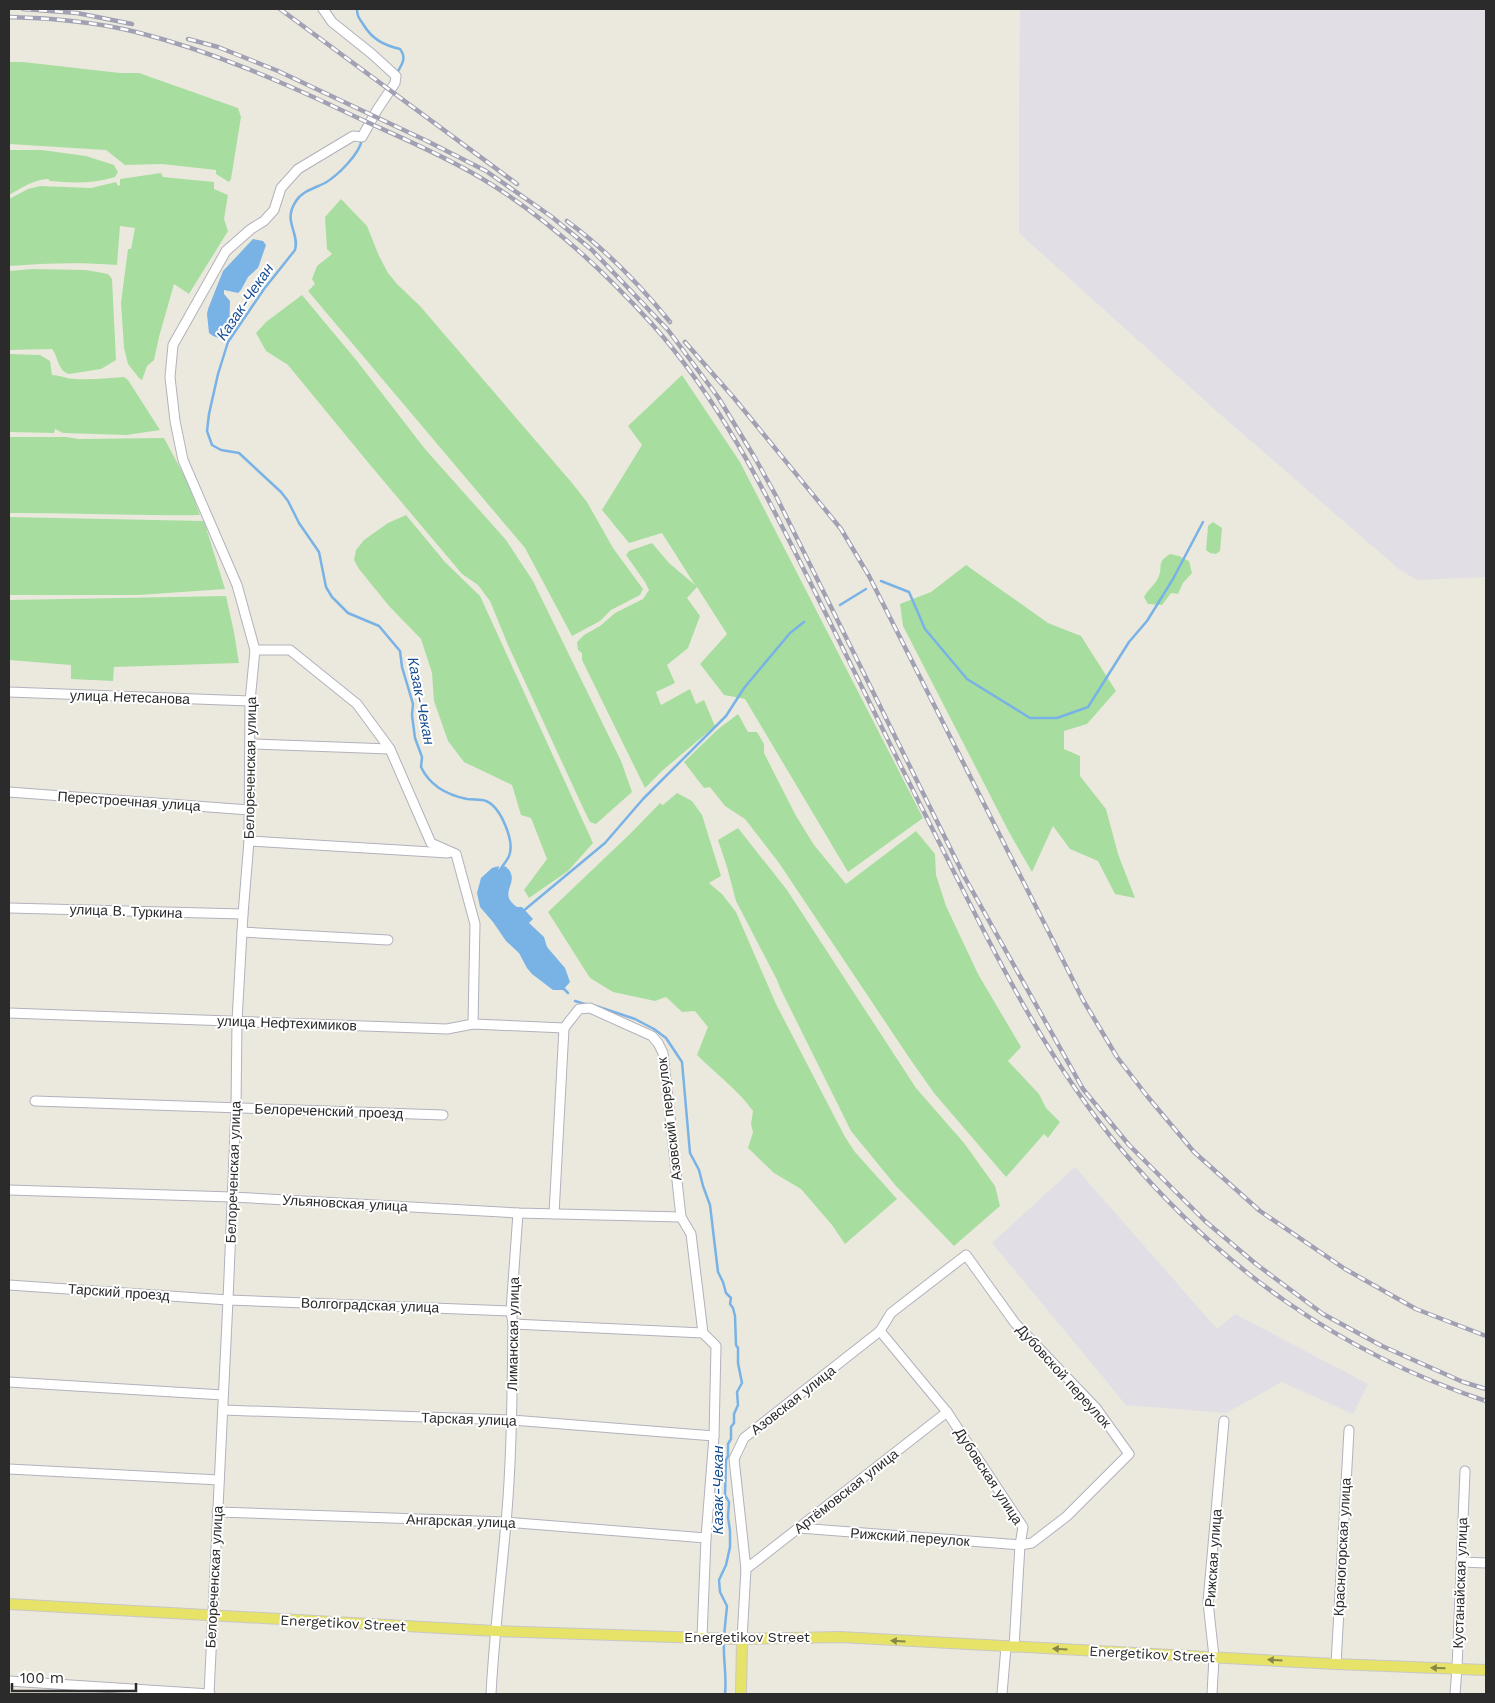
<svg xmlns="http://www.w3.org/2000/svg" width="1495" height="1703" viewBox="0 0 1495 1703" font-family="'Work Sans',sans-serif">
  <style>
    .industrial { fill: #e1dee5 }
    .green { fill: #a7de9f }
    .water { fill: #79b2e5 }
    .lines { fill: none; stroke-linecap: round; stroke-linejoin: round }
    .stream { stroke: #79b2e5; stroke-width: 2.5 }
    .minor-casing { stroke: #b2b1bd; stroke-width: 11 }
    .major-casing { stroke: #c8c8c8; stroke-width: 12 }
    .minor { stroke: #fff; stroke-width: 9 }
    .major { stroke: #e6e368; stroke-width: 10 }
    .rail-casing { stroke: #a2a1b3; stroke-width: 4.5 }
    .rail { stroke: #fff; stroke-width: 2.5; stroke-dasharray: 8; stroke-linecap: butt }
    .oneway { fill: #88874a }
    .labels { text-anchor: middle; stroke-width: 4; stroke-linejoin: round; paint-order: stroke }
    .street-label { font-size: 14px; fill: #2b2b2b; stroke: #fff }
    .water-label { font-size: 15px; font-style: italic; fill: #184e92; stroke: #fff }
  </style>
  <rect width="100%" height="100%" fill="#ebe9de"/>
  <g class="industrial">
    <path d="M 1020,9 L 1486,9 L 1486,577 L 1417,580 L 1400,570 L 1222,416 L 1019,233 L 1019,114 Z"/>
    <path d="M 1075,1167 L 1217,1329 L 1235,1314 L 1368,1384 L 1353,1414 L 1282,1382 L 1226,1413 L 1126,1405 L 992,1243 Z"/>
  </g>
  <g class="green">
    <path d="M 9,62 L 23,62 L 120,73 L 139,73 L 238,108 L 241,117 L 231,179 L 229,182 L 216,174 L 216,170 L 162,164 L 125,165 L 106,150 L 9,144 Z"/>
    <path d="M 9,150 L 42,150 L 86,156 L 114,165 L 118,172 L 115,177 C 94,184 72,183 50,181 L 48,179 C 34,179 20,189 9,195 Z"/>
    <path d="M 161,173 L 163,177 L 214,182 L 214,189 L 228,195 L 224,219 L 228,231 L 189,294 L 174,284 L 159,337 L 154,360 L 147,366 L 142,380 L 139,378 L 128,364 L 124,348 L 121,303 L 128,249 L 131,249 L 135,228 L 120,226 L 117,265 C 81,262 45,263 9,266 L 9,199 L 28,189 L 40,186 L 91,188 L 116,182 L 118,186 L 120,185 L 120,179 Z"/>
    <path d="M 341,199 L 367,226 L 379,256 L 388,273 L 397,284 L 420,306 L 572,483 L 587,502 L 613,548 L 643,589 L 640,595 L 611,610 L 600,621 L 572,636 L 525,548 L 308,291 L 315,284 L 312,279 L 317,266 L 332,254 L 327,249 L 325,217 Z"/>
    <path d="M 32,269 L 86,270 L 108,274 L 112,279 L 116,360 L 101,369 L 69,374 C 57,370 59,358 52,349 L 9,350 L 9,271 Z"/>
    <path d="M 302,295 L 357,361 L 425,449 L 506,540 L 533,581 L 621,761 L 632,792 L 596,824 L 590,822 L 584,810 L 508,645 L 490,601 L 478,585 L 462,574 L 371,466 L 288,365 L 266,351 L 256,333 L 266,322 Z"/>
    <path d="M 10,354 L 40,355 L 50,361 L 52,375 C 60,375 67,379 75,379 C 91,380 108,378 124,377 L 128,380 L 160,430 L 127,435 L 63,433 L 55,429 L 54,433 L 9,432 Z"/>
    <path d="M 682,375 L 740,462 L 923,818 L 848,872 L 745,699 L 724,695 L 700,664 L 727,634 L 697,587 L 687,598 L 700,616 L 688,648 L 667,665 L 675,683 L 656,692 L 661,705 L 690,689 L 696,704 L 704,700 L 715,726 L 662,771 L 645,788 L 582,660 L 582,653 L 578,650 L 577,642 L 584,635 L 600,626 L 615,613 L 643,599 L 649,590 L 645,582 L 626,555 L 629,551 L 652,543 L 669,563 L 695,585 L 662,533 L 629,543 L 602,510 L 642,445 L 628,426 Z"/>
    <path d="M 9,437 L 66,437 L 79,439 L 164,438 L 187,481 L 200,515 C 136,516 73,513 9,513 Z"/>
    <path d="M 406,515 L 445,562 L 480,596 L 593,843 L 568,871 L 529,898 L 524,890 L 547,859 L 531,818 L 521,815 L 512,785 L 464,762 L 448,741 L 434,701 L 432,673 L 421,639 L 389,606 L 359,569 L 354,560 L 356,550 L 364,540 L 388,523 Z"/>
    <path d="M 9,517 L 204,521 L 225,589 L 139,595 L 9,595 Z"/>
    <path d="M 1213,522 L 1222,528 L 1220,551 L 1216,554 L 1210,553 L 1206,550 L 1208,526 Z"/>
    <path d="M 1170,554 L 1179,556 L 1189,561 L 1192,573 L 1183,583 L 1178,594 L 1171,593 L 1162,605 L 1148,604 L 1144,597 C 1148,589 1155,585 1158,578 C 1164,567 1155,563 1170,554 Z"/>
    <path d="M 966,565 L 1048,623 L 1081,636 L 1116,691 L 1087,724 L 1064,731 L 1064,749 L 1080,756 L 1080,776 L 1106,809 L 1118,854 L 1135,898 L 1115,894 L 1098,861 L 1070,849 L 1053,826 L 1032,872 L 1009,832 L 903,626 L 900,604 L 931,592 Z"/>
    <path d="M 226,596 L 234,632 L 239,663 L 114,667 L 113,681 L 71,679 L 71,665 L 9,660 L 9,600 Z"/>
    <path d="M 738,714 L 748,732 L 757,732 L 764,744 L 764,753 L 796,816 L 814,845 L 846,884 L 916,831 L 935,854 L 936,875 L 946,906 L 978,974 L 1021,1047 L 1008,1061 L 1039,1094 L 1046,1108 L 1060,1122 L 1048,1138 L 1044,1134 L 1006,1177 L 934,1093 L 910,1059 L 779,863 L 745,819 L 725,806 L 710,787 L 704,788 L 684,762 L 717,730 Z"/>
    <path d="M 677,793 L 692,801 L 702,815 L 721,876 L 709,883 L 722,894 L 736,912 L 776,1004 L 845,1137 L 855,1152 L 897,1199 L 845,1244 L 832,1225 L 801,1189 L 774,1173 L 748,1148 L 753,1132 L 751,1124 L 753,1111 C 738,1090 716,1074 697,1055 L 708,1027 L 695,1011 L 682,1012 L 666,997 L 655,1001 L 613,992 L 590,978 L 548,912 L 631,833 L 660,803 L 663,805 Z"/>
    <path d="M 738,828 L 787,890 L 916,1088 L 964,1143 L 995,1186 L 1000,1206 L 954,1246 L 896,1186 L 851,1131 L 780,988 L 777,980 L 736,901 L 727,867 L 718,840 Z"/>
  </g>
  <g class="water">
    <path d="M 253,239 L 263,241 L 266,245 L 258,268 L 248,277 L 241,290 L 238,293 L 224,290 L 224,294 L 230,301 L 229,334 L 222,339 L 213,336 L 209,333 L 207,314 L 208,309 L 223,271 Z"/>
    <path d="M 499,866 L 498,871 L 505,866 C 520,878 505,888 509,898 C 510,901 514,905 517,907 L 522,907 L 533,919 L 529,923 L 544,937 L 547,947 L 565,968 L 570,982 L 563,990 L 553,990 L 532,974 L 527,968 L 519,953 L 506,941 L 493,922 L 480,907 L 477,893 L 481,878 L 492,868 Z"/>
  </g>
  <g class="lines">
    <g class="stream">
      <path d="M 357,9 C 357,16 359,18 363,24 C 372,39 383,45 400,49 C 407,58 402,64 397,73"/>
      <path d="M 362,139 C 360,154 337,176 325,183 C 315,188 302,191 296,201 C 282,222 300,232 295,250 L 264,289 L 228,342 L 218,374 L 209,414 L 207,431 L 212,445 L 221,450 L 239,453 L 281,492 L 288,501 L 299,523 L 319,552 L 326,587 L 332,597 L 348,613 L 379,626 L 400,651 L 402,667 L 413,704 L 412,715 L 415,738 L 422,757 L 421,767 C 430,786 447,795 467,799 C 473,800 481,799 486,801 C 501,807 515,842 509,856 C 507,861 502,867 498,872 L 499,873"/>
      <path d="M 881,581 L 909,592 L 925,629 L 967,679 L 1030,718 L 1057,718 L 1088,707 L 1129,642 L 1147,621 L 1173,579 L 1203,522"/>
      <path d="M 840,605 L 866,589"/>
      <path d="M 522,912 L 605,843 L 643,799 L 726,716 L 744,688 L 790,633 L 804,622"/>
      <path d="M 562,987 L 568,993"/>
      <path d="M 575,1001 L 588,1005"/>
      <path d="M 596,1006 L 635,1019 L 654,1029 L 666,1038 L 682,1062 L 690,1153 L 699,1170 L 703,1186 L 710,1205 L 718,1272 L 723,1282 L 726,1293 L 731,1298 L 730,1304 L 733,1308 L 735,1316 L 736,1345 L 738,1348 L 738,1363 L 742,1383 L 737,1392 L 738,1405 L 734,1414 L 734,1423 L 731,1427 L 731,1439 L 728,1444 L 728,1456 L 726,1460 L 725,1495 L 729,1502 L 728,1517 L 730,1531 L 730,1547 L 726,1565 L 719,1580 L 720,1592 L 727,1606 L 724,1636"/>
      <path d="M 724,1642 C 723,1660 727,1676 725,1694"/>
    </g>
    <g class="minor-casing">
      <g id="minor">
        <path d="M 255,650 L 290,650 L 357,704 L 390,749 L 431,843 L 456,854 L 475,924 L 473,1024"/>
        <path d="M 9,692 L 250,701"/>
        <path d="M 251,744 L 390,749"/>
        <path d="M 9,792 L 249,810"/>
        <path d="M 249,841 L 448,853"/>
        <path d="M 9,908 L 243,914"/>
        <path d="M 242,932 L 388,940"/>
        <path d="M 9,1013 L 447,1029 L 473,1024 L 564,1028"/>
        <path d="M 564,1028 L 579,1009 L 590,1008 L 652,1036 L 658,1043 L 663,1053 L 681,1217 L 691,1234 L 703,1333 L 716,1346 L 714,1436 L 706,1538 L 702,1637"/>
        <path d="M 35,1101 L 443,1115"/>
        <path d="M 9,1190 L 232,1197 L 518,1213 L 681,1217"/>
        <path d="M 554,1214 L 564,1028"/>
        <path d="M 9,1285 L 228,1300 L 511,1311"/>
        <path d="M 513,1324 L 703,1333"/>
        <path d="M 880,1331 L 947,1412 L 1023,1527 L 1020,1545 L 1014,1647"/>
        <path d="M 9,1382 L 223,1395"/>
        <path d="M 223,1410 L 512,1420 L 714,1436"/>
        <path d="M 9,1469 L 219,1480"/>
        <path d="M 217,1512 L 506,1522 L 706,1538"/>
        <path d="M 1461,1562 L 1486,1563"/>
        <path d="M 746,1569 L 947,1412"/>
        <path d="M 742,1639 L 746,1569 L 734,1459 L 744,1438 L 880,1331 L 891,1313 L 966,1255 L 1015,1323 L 1096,1408 L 1129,1454 L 1067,1516 L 1032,1543 L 1020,1545 L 799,1528"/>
        <path d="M 1336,1664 L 1349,1430"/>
        <path d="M 9,1681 L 210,1694"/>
        <path d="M 209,1694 L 228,1300 L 236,1108 L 237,1021 L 243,914 L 249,841 L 250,701 L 255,650 L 237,585 L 183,460 L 175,421 L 170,377 L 173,345 L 226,251 L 251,229 L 264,221 L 274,210 L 281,188 L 298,169 L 353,136 L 362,137 L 377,110 L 395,83 L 396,76 L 372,54 L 332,22 L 323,9"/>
        <path d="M 491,1694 C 494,1637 501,1580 506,1523 C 512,1457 512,1390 513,1324 L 511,1311 L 518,1213"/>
        <path d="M 1002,1694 L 1006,1647"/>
        <path d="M 1212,1694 L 1214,1657 L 1208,1602 L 1224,1421"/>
        <path d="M 1455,1694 L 1457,1668 L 1465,1471"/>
      </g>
    </g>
    <g class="major-casing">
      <g id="major">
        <path d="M 9,1604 L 495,1631 L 733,1639 L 840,1637 L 1336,1664 L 1486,1670"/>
        <path d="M 741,1694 L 742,1639"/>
      </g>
    </g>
    <use href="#minor" class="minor"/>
    <use href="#major" class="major"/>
    <g class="rail-casing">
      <g id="rail">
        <path d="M 23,9 L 77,13 L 132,24"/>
        <path d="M 280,9 L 517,184"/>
        <path d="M 9,17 C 50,18 96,22 136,32 C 212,51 285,83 356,117 C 397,136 441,154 481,178 C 545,216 601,268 651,323 C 725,405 773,508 822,606 C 863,690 904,773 946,856 C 995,955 1050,1065 1121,1149 C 1221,1268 1338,1352 1486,1401"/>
        <path d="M 188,39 L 218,47 L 278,71 L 427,141 L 486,171 L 552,217 L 592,250 L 668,330 L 718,397 L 755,458 L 776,496 L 832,609 L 964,876 L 1083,1089 L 1129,1145 L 1205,1221 L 1256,1264 L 1323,1314 L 1382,1346 L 1463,1382 L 1486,1389"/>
        <path d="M 567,221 C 605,249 640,285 670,322"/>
        <path d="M 685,342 L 734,398 L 841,529 L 869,576 L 1083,1000 L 1117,1057 L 1147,1096 L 1194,1152 L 1260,1211 L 1345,1269 L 1416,1309 L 1486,1336"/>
      </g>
    </g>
    <use href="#rail" class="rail"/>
  </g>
  <defs><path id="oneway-solid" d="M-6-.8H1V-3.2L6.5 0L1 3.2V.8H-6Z" transform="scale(1.25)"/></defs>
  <g class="oneway">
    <use href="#oneway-solid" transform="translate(898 1641) rotate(-177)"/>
    <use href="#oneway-solid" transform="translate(1060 1649) rotate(-177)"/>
    <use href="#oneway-solid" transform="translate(1275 1660) rotate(-177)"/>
    <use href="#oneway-solid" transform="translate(1438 1668) rotate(-178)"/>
  </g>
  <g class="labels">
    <g class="street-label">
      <text transform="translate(130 697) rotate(2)" y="5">улица Нетесанова</text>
      <text transform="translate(250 768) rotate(-89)" y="5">Белореченская улица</text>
      <text transform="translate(129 801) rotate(4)" y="5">Перестроечная улица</text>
      <text transform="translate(126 911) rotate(2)" y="5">улица В. Туркина</text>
      <text transform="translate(287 1023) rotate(2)" y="5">улица Нефтехимиков</text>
      <text transform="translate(329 1111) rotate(2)" y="5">Белореченский проезд</text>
      <text transform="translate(669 1119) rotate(-97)" y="5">Азовский переулок</text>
      <text transform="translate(233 1172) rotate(-88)" y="5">Белореченская улица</text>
      <text transform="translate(345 1203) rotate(3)" y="5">Ульяновская улица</text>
      <text transform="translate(119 1292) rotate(4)" y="5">Тарский проезд</text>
      <text transform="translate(370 1305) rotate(2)" y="5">Волгоградская улица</text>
      <text transform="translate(513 1334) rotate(-89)" y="5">Лиманская улица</text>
      <text transform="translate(1064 1376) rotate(48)" y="5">Дубовской переулок</text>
      <text transform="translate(793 1400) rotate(-38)" y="5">Азовская улица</text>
      <text transform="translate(469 1419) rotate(2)" y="5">Тарская улица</text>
      <text transform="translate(989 1476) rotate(57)" y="5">Дубовская улица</text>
      <text transform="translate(846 1491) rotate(-38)" y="5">Артёмовская улица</text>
      <text transform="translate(461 1521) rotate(2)" y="5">Ангарская улица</text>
      <text transform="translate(910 1537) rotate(4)" y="5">Рижский переулок</text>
      <text transform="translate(1342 1547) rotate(-87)" y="5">Красногорская улица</text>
      <text transform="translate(1213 1558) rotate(-86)" y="5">Рижская улица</text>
      <text transform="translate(214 1577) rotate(-87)" y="5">Белореченская улица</text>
      <text transform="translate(1460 1583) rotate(-88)" y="5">Кустанайская улица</text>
      <text transform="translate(343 1623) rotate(3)" y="5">Energetikov Street</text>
      <text x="747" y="1642">Energetikov Street</text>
      <text transform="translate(1152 1654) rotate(3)" y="5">Energetikov Street</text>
    </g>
    <g class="water-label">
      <text transform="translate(245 302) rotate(-56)" y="5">Казак-Чекан</text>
      <text transform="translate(421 701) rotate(79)" y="5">Казак-Чекан</text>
      <text transform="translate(718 1490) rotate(-90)" y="5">Казак-Чекан</text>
    </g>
  </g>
  <rect width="1495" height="1703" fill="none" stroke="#2b2b2b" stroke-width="20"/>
  <path d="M12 1683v8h124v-8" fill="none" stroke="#2b2b2b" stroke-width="2.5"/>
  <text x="20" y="1683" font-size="15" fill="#2b2b2b" stroke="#ffffff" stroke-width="4" paint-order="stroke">100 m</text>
</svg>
